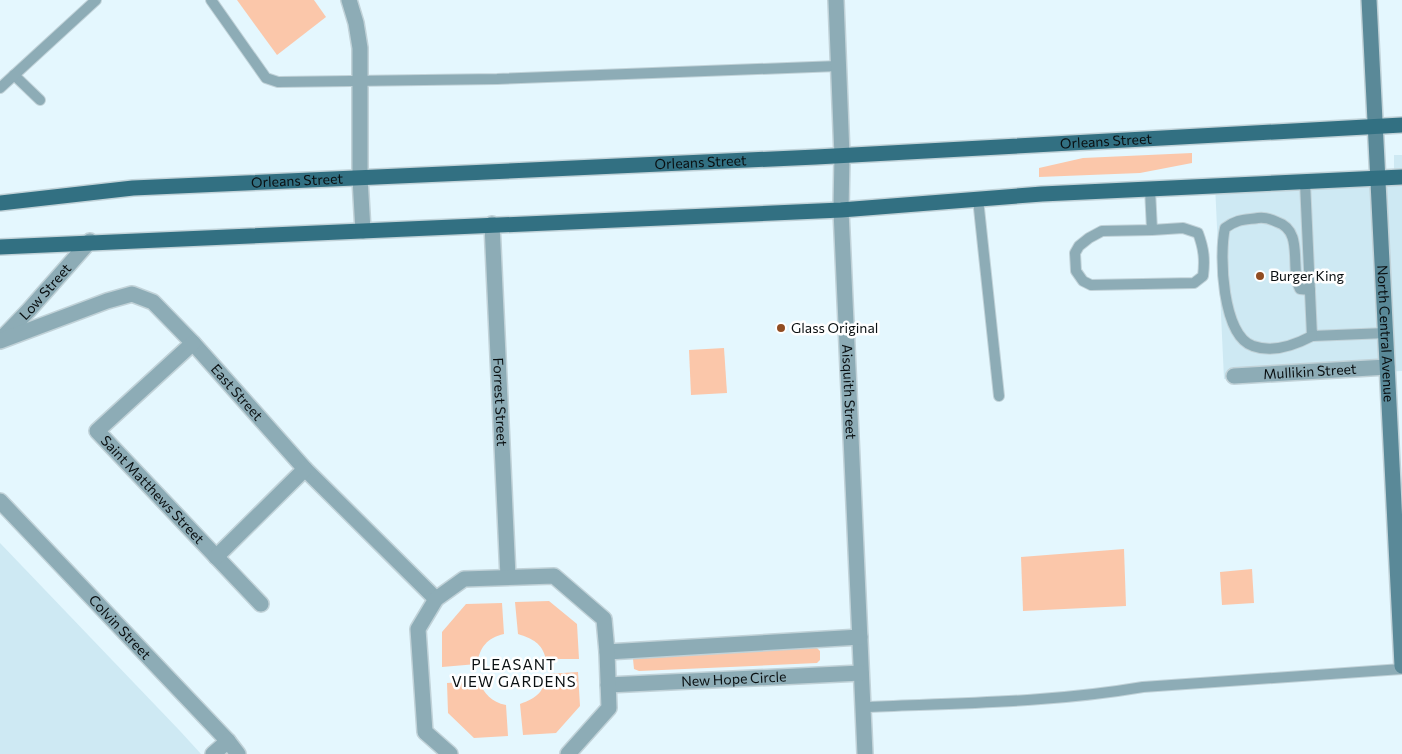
<svg xmlns="http://www.w3.org/2000/svg" width="1402" height="754" viewBox="0 0 1402 754" font-family="Commissioner,sans-serif">
  <style>
    .built { fill: #cee9f3 }
    .green { fill: #fbc7aa }
    .lines { fill: none; stroke-linecap: round; stroke-linejoin: round }
    .service-casing { stroke: #c1d2d8; stroke-width: 12 }
    .minor-casing { stroke: #c1d2d8; stroke-width: 18 }
    .secondary-casing { stroke: #c1d2d8; stroke-width: 18 }
    .primary-casing { stroke: #c1d2d8; stroke-width: 18 }
    .service { stroke: #8dacb6; stroke-width: 10 }
    .minor { stroke: #8dacb6; stroke-width: 15 }
    .secondary { stroke: #5a8998; stroke-width: 15 }
    .primary { stroke: #327082; stroke-width: 15 }
    .poi-dot { fill: #914d22; stroke: #fff; stroke-width: 2 }
    .labels { text-anchor: middle; stroke-width: 5; stroke-linejoin: round; paint-order: stroke }
    .street-label { font-size: 14px; fill: #090f11; stroke: #fff }
    .poi-label { font-size: 14px; fill: #090f11; stroke: #fff; text-anchor: start }
    .neighbourhood-label { font-size: 15px; letter-spacing: 1px; fill: #090f11; stroke: #fff }
  </style>
  <rect width="100%" height="100%" fill="#e4f7fe"/>
  <g class="built">
    <path d="M 1394,155 L 1402,155 L 1402,371 L 1224,379 L 1215,184 L 1394,172 Z"/>
    <path d="M 0,543 L 180,731 L 201,754 L 0,754 Z"/>
  </g>
  <g class="green">
    <path d="M 237,0 L 314,0 L 326,17 L 277,55 Z"/>
    <path d="M 1192,153 L 1192,163 L 1140,173 L 1039,177 L 1039,168 L 1083,158 Z"/>
    <path d="M 724,348 L 727,393 L 691,395 L 689,350 Z"/>
    <path d="M 1124,549 L 1126,606 L 1023,611 L 1021,557 Z"/>
    <path d="M 1252,569 L 1254,603 L 1222,605 L 1220,572 Z"/>
    <path d="M 549,601 L 577,624 L 579,659 L 546,659 C 542,643 533,639 518,634 L 515,602 Z"/>
    <path d="M 502,603 L 504,634 C 487,638 480,647 477,664 L 442,667 L 442,632 L 466,604 Z"/>
    <path d="M 815,646 L 820,651 L 820,660 L 817,663 L 639,671 L 634,669 L 633,659 L 636,655 Z"/>
    <path d="M 578,672 L 580,706 L 556,733 L 523,735 L 520,704 C 537,698 544,692 547,674 Z"/>
    <path d="M 478,681 C 485,694 491,702 506,705 L 508,736 L 474,738 L 448,713 L 447,683 Z"/>
  </g>
  <g class="lines">
    <g class="service-casing">
      <g id="service">
        <path d="M 211,0 L 266,78 L 278,82 L 497,79 L 838,66"/>
        <path d="M 14,75 L 40,100"/>
        <path d="M 0,88 L 96,0"/>
        <path d="M 1305,182 L 1312,336 L 1386,333"/>
        <path d="M 1150,189 L 1152,230 L 1183,228 L 1198,233 C 1204,249 1205,260 1203,276 L 1194,283 L 1091,285 L 1083,281 L 1076,271 L 1075,253 L 1079,246 L 1089,238 L 1102,231 L 1152,230"/>
        <path d="M 978,199 L 999,396"/>
        <path d="M 1310,290 L 1300,289 C 1289,269 1305,231 1277,222 C 1271,219 1265,217 1258,218 C 1244,220 1237,219 1225,228 C 1219,254 1222,336 1253,346 C 1272,353 1295,345 1312,336"/>
        <path d="M 863,707 C 956,703 1050,703 1143,687 L 1402,669"/>
      </g>
    </g>
    <g class="minor-casing">
      <g id="minor">
        <path d="M 349,0 L 356,23 L 360,48 L 360,178 L 363,231"/>
        <path id="s1" d="M 836,0 L 842,156 L 841,210 L 865,754"/>
        <path id="s2" d="M 492,224 L 508,577"/>
        <path id="s3" d="M 3,337 L 29,310 L 90,241"/>
        <path id="s4" d="M 0,341 L 107,301 L 132,294 L 153,302 L 193,343 L 305,469 L 436,599"/>
        <path id="s5" d="M 193,343 L 97,431 L 261,604"/>
        <path id="s6" d="M 1234,376 L 1387,367"/>
        <path id="s7" d="M 0,501 L 228,741 L 238,754"/>
        <path d="M 216,557 L 305,469"/>
        <path d="M 607,652 L 860,637"/>
        <path id="s8" d="M 608,685 L 861,673"/>
        <path d="M 213,754 L 228,741"/>
        <path d="M 450,754 L 425,732 L 418,629 L 436,599 L 464,579 L 554,576 L 604,619 L 607,652 L 609,708 L 568,754"/>
      </g>
    </g>
    <g class="secondary-casing">
      <g id="secondary">
        <path id="s9" d="M 1369,0 L 1402,666"/>
      </g>
    </g>
    <g class="primary-casing">
      <g id="primary">
        <path id="s10" d="M 0,203 L 133,188 L 816,157 L 1402,125"/>
        <path d="M 0,247 L 841,210 L 1042,194 L 1402,177"/>
      </g>
    </g>
    <use href="#service" class="service"/>
    <use href="#minor" class="minor"/>
    <use href="#secondary" class="secondary"/>
    <use href="#primary" class="primary"/>
  </g>
  <g class="poi-dot">
    <circle cx="1260" cy="276" r="5"/>
    <circle cx="781" cy="328" r="5"/>
  </g>
  <g class="labels">
    <g class="street-label">
      <text dy="5" stroke="none"><textPath href="#s10" startOffset="1108">Orleans Street</textPath></text>
      <text dy="5" stroke="none"><textPath href="#s10" startOffset="702">Orleans Street</textPath></text>
      <text dy="5" stroke="none"><textPath href="#s10" startOffset="298">Orleans Street</textPath></text>
      <text dy="5" stroke="none"><textPath href="#s3" startOffset="62">Low Street</textPath></text>
      <text dy="5" stroke="none"><textPath href="#s9" startOffset="334">North Central Avenue</textPath></text>
      <text dy="5" stroke="none"><textPath href="#s6" startOffset="76">Mullikin Street</textPath></text>
      <text dy="5" stroke="none"><textPath href="#s1" startOffset="392">Aisquith Street</textPath></text>
      <text dy="5" stroke="none"><textPath href="#s4" startOffset="286">East Street</textPath></text>
      <text dy="5" stroke="none"><textPath href="#s2" startOffset="178">Forrest Street</textPath></text>
      <text dy="5" stroke="none"><textPath href="#s5" startOffset="211">Saint Matthews Street</textPath></text>
      <text dy="5" stroke="none"><textPath href="#s7" startOffset="174">Colvin Street</textPath></text>
      <text dy="5" stroke="none"><textPath href="#s8" startOffset="126">New Hope Circle</textPath></text>
    </g>
    <g class="poi-label">
      <text x="1270" y="281">Burger King</text>
      <text x="791" y="333">Glass Original</text>
    </g>
    <g class="neighbourhood-label">
      <text x="514" y="670">PLEASANT<tspan x="514" dy="17">VIEW GARDENS</tspan></text>
    </g>
  </g>
</svg>
